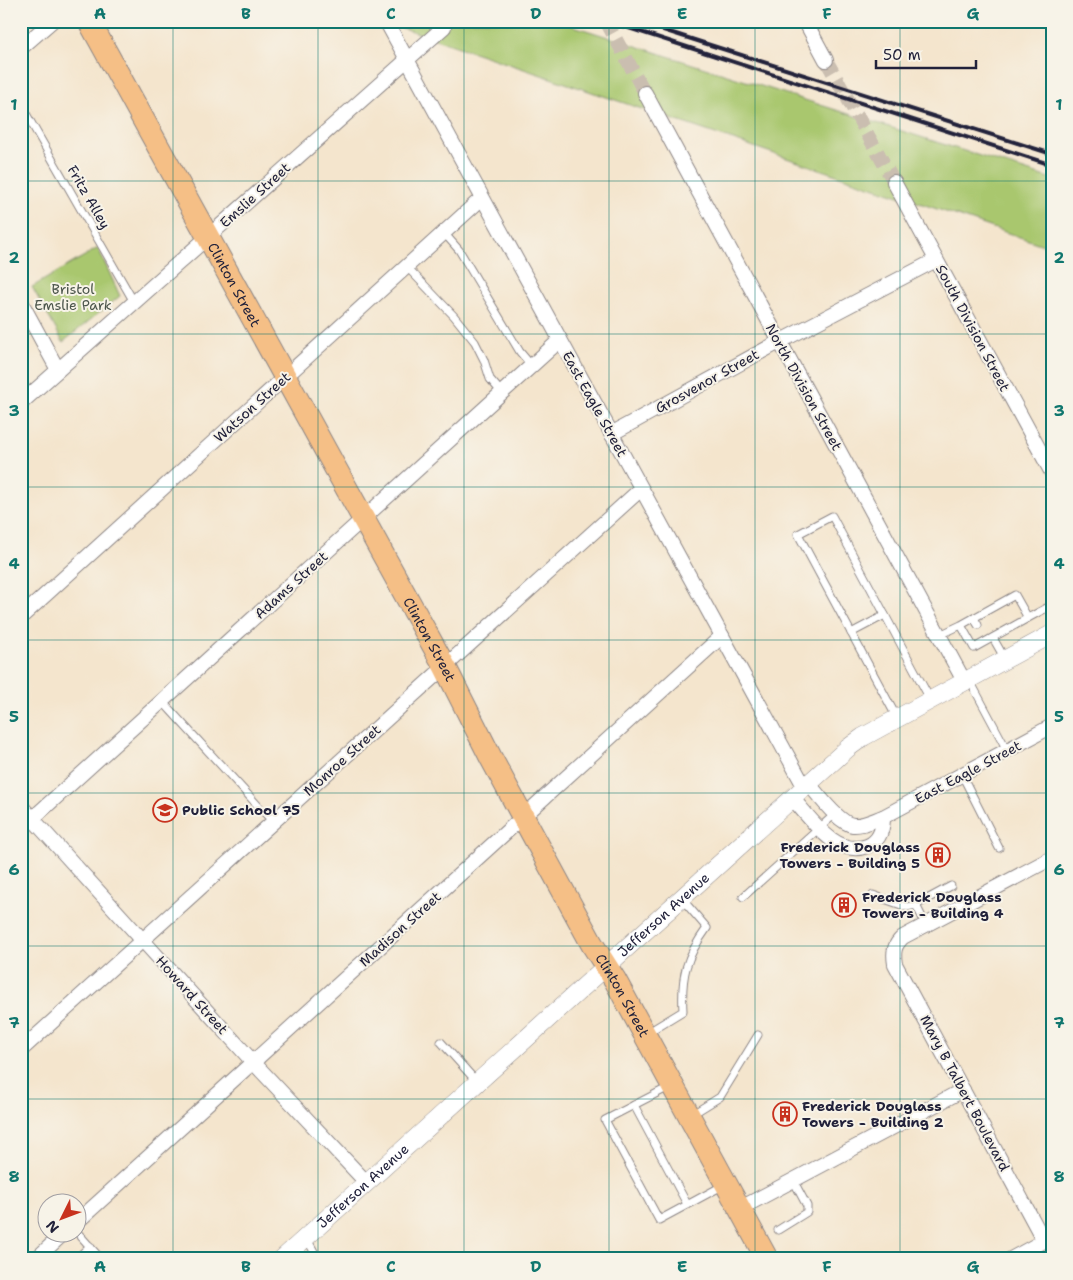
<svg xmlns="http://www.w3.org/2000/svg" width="1073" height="1280" viewBox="0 0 1073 1280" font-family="'Shantell Sans',sans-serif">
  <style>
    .green { fill: #a9c76e; stroke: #667454 }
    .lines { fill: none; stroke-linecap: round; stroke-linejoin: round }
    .minor-tunnel { stroke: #cabeb0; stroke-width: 14; stroke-dasharray: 14 7; stroke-linecap: butt }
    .service-casing { stroke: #8b8484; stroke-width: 9 }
    .minor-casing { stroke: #8b8484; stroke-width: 16 }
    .tertiary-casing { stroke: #8b8484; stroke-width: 19 }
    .primary-casing { stroke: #8b8484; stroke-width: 24 }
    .service { stroke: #fff; stroke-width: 7 }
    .minor { stroke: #fff; stroke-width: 14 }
    .tertiary { stroke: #fff; stroke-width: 18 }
    .primary { stroke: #f5bf86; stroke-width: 22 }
    .rail { stroke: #22223b; stroke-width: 4 }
    .grid { fill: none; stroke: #0f766e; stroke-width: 1; stroke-opacity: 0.55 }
    .labels { text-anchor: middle; stroke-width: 4; stroke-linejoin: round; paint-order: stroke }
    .street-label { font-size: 14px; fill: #22223b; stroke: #f7f3e8 }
    .park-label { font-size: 14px; fill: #4a544a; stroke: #f7f3e8 }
    .poi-label { font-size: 14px; font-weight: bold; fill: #22223b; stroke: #f7f3e8; text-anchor: start }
    .neatline { fill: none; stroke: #0f766e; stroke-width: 2 }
    .grid-label { font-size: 16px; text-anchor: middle; font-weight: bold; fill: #0f766e }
  </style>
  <rect width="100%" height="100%" fill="#f7f3e8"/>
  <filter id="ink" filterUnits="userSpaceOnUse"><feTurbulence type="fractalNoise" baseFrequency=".02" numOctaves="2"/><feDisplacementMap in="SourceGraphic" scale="10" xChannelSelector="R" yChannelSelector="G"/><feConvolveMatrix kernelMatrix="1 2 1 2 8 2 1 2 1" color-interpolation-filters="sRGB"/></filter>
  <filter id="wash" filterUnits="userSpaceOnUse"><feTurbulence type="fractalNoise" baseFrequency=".0096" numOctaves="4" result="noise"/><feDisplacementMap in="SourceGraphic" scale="20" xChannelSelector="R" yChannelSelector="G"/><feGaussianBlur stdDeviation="1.12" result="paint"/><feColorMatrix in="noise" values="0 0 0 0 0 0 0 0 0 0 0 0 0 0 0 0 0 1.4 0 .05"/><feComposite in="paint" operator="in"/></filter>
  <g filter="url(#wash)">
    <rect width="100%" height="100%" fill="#f4e5cd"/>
    <g class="green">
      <path d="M 382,21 L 558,21 L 1052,179 L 1052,248 Z"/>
      <path d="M 98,248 L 120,296 L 63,342 L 32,287 Z"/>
    </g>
  </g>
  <g filter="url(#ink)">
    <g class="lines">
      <g class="minor-tunnel">
        <path d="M 606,21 L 645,93"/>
        <path d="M 826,60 L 894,182"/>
      </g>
      <g class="service-casing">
        <g id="service">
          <path d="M 21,105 L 134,302"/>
          <path d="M 444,233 L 459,250 L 520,352 L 532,366"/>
          <path d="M 407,267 L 454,316 L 475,342 L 484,360 L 490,379 L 502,393"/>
          <path d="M 974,618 L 978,625"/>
          <path d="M 1028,618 L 1052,605"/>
          <path d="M 851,633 L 885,615"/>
          <path d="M 940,635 L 961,625 L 974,648 L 1028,618 L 1015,595 L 961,625"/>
          <path d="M 993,638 L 1005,659"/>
          <path d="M 969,679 L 1007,750"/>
          <path d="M 162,701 L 273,822"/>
          <path d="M 897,718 L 798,534 L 832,516 L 930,699"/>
          <path d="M 962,775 L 999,848"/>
          <path d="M 873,895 L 907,907 L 916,905 L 926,925"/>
          <path d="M 743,897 L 835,814"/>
          <path d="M 916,905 L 951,886"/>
          <path d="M 647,1033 L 683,1011 C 681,975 686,957 707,928 L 682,899"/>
          <path d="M 441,1042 L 477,1082"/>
          <path d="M 669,1087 L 605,1120 L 659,1220 L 724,1185"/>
          <path d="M 634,1105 L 687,1204"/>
          <path d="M 691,1115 L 720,1097 L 758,1035"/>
          <path d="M 778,1230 L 807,1212 L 807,1206 L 793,1180"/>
          <path d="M 77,1232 L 101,1259"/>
          <path d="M 306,1237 L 318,1259"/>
          <path d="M 1035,1246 L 1042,1259"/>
          <path d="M 76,1259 L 90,1246"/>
        </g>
      </g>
      <g class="minor-casing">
        <g id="minor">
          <path d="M 386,21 L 804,786"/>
          <path d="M 805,21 L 826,60"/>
          <path d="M 21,48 L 52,21"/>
          <path d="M 645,93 L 964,681"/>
          <path d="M 894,182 L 1052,473"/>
          <path d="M 21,302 L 58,370"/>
          <path d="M 21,403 L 444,27"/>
          <path d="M 611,434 L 779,342 L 936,260"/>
          <path d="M 21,617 L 482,198"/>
          <path d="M 808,783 C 818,794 838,823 853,825 C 863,826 874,820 883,817 L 1052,726"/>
          <path d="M 792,798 C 810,817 835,858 867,846 C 880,841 883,829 883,817"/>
          <path d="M 21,806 L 253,1062 L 366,1182"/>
          <path d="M 21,829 L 560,340"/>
          <path d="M 21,1050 L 641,489"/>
          <path d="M 739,1209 L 963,1090"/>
          <path d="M 78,1221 L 722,636"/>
          <path d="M 1044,1241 L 895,964 C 893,952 894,945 903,937 L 1052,858"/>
          <path d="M 36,1259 L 65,1232"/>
          <path d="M 1011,1259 L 1051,1237"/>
        </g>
      </g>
      <g class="tertiary-casing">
        <g id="tertiary">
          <path id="s1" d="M 282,1259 L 848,748 L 863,737 L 1052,634"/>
        </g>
      </g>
      <g class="primary-casing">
        <g id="primary">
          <path id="s2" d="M 89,21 L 445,667 L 491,758 L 592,944 L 615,980 L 767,1259"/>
        </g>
      </g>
      <use href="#service" class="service"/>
      <use href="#minor" class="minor"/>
      <use href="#tertiary" class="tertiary"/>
      <use href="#primary" class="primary"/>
      <g class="rail">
        <path d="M 607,21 L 1052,165"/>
        <path d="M 635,21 L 1052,154"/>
      </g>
    </g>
  </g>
  <path class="grid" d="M 173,21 L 173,1259M 318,21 L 318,1259M 464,21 L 464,1259M 609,21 L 609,1259M 755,21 L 755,1259M 900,21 L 900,1259M 21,181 L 1052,181M 21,334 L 1052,334M 21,487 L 1052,487M 21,640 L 1052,640M 21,793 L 1052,793M 21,946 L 1052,946M 21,1099 L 1052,1099"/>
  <defs>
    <g id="school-ring" transform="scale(1.25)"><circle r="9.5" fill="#f7f3e8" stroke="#c8321e" stroke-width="1.5"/><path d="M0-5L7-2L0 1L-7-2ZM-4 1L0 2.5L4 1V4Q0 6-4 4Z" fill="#c8321e"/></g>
    <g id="building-ring" transform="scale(1.25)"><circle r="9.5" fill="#f7f3e8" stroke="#c8321e" stroke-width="1.5"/><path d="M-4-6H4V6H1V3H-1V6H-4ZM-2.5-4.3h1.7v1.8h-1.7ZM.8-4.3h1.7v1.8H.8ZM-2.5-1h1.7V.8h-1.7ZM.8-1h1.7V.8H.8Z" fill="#c8321e"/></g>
  </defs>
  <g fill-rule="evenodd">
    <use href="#school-ring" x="165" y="810"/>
    <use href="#building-ring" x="938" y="855"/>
    <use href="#building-ring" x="844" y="905"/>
    <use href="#building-ring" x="785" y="1114"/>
  </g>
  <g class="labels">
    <g class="street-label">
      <text transform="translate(255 195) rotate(-42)" y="5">Emslie Street</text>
      <text transform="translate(89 197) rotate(60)" y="5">Fritz Alley</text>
      <text dy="5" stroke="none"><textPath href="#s2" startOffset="301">Clinton Street</textPath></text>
      <text transform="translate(973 328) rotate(62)" y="5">South Division Street</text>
      <text transform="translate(707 381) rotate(-29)" y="5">Grosvenor Street</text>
      <text transform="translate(804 387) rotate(61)" y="5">North Division Street</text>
      <text transform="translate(595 404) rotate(61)" y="5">East Eagle Street</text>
      <text transform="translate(252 407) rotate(-42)" y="5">Watson Street</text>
      <text transform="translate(291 585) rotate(-42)" y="5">Adams Street</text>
      <text dy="5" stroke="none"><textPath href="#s2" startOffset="706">Clinton Street</textPath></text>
      <text transform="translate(342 760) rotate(-42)" y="5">Monroe Street</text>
      <text transform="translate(968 772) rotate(-28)" y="5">East Eagle Street</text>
      <text dy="5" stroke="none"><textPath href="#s1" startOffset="514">Jefferson Avenue</textPath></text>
      <text transform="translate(400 929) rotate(-42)" y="5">Madison Street</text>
      <text transform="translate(192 995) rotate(48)" y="5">Howard Street</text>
      <text dy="5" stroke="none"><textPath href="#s2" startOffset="1111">Clinton Street</textPath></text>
      <text transform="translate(965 1093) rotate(62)" y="5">Mary B Talbert Boulevard</text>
      <text dy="5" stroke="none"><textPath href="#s1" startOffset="109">Jefferson Avenue</textPath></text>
    </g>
    <g class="park-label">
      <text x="73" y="294">Bristol<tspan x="73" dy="16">Emslie Park</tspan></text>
    </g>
    <g class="poi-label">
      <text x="182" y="815">Public School 75</text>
      <text x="920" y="852" text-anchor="end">Frederick Douglass<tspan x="920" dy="16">Towers - Building 5</tspan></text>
      <text x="862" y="902">Frederick Douglass<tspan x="862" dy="16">Towers - Building 4</tspan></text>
      <text x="802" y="1111">Frederick Douglass<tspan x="802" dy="16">Towers - Building 2</tspan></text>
    </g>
  </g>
  <rect width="1073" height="1280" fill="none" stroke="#f7f3e8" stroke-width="55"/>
  <g transform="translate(62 1218) rotate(228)"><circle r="24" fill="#f7f3e8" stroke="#a29fa3"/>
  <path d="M0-4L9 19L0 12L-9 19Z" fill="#c8321e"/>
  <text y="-8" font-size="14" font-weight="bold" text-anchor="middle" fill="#22223b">N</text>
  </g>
  <path d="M876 60v8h100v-8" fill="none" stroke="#22223b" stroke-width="2.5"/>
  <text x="883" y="60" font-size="15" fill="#22223b" stroke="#f7f3e8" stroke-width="4" paint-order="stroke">50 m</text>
  <rect x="28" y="28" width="1018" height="1224" class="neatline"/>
  <g class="grid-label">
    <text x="100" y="19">A</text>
    <text x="246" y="19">B</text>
    <text x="391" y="19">C</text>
    <text x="536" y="19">D</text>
    <text x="682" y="19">E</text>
    <text x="827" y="19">F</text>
    <text x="973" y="19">G</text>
    <text x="14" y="110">1</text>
    <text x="1059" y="110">1</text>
    <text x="14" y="263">2</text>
    <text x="1059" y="263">2</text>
    <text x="14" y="416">3</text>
    <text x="1059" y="416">3</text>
    <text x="14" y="569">4</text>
    <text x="1059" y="569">4</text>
    <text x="14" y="722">5</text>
    <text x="1059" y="722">5</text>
    <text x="14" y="875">6</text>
    <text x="1059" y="875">6</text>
    <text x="14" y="1028">7</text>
    <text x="1059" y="1028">7</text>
    <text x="14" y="1182">8</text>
    <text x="1059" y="1182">8</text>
    <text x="100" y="1272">A</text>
    <text x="246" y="1272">B</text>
    <text x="391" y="1272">C</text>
    <text x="536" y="1272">D</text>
    <text x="682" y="1272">E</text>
    <text x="827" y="1272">F</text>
    <text x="973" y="1272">G</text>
  </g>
</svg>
